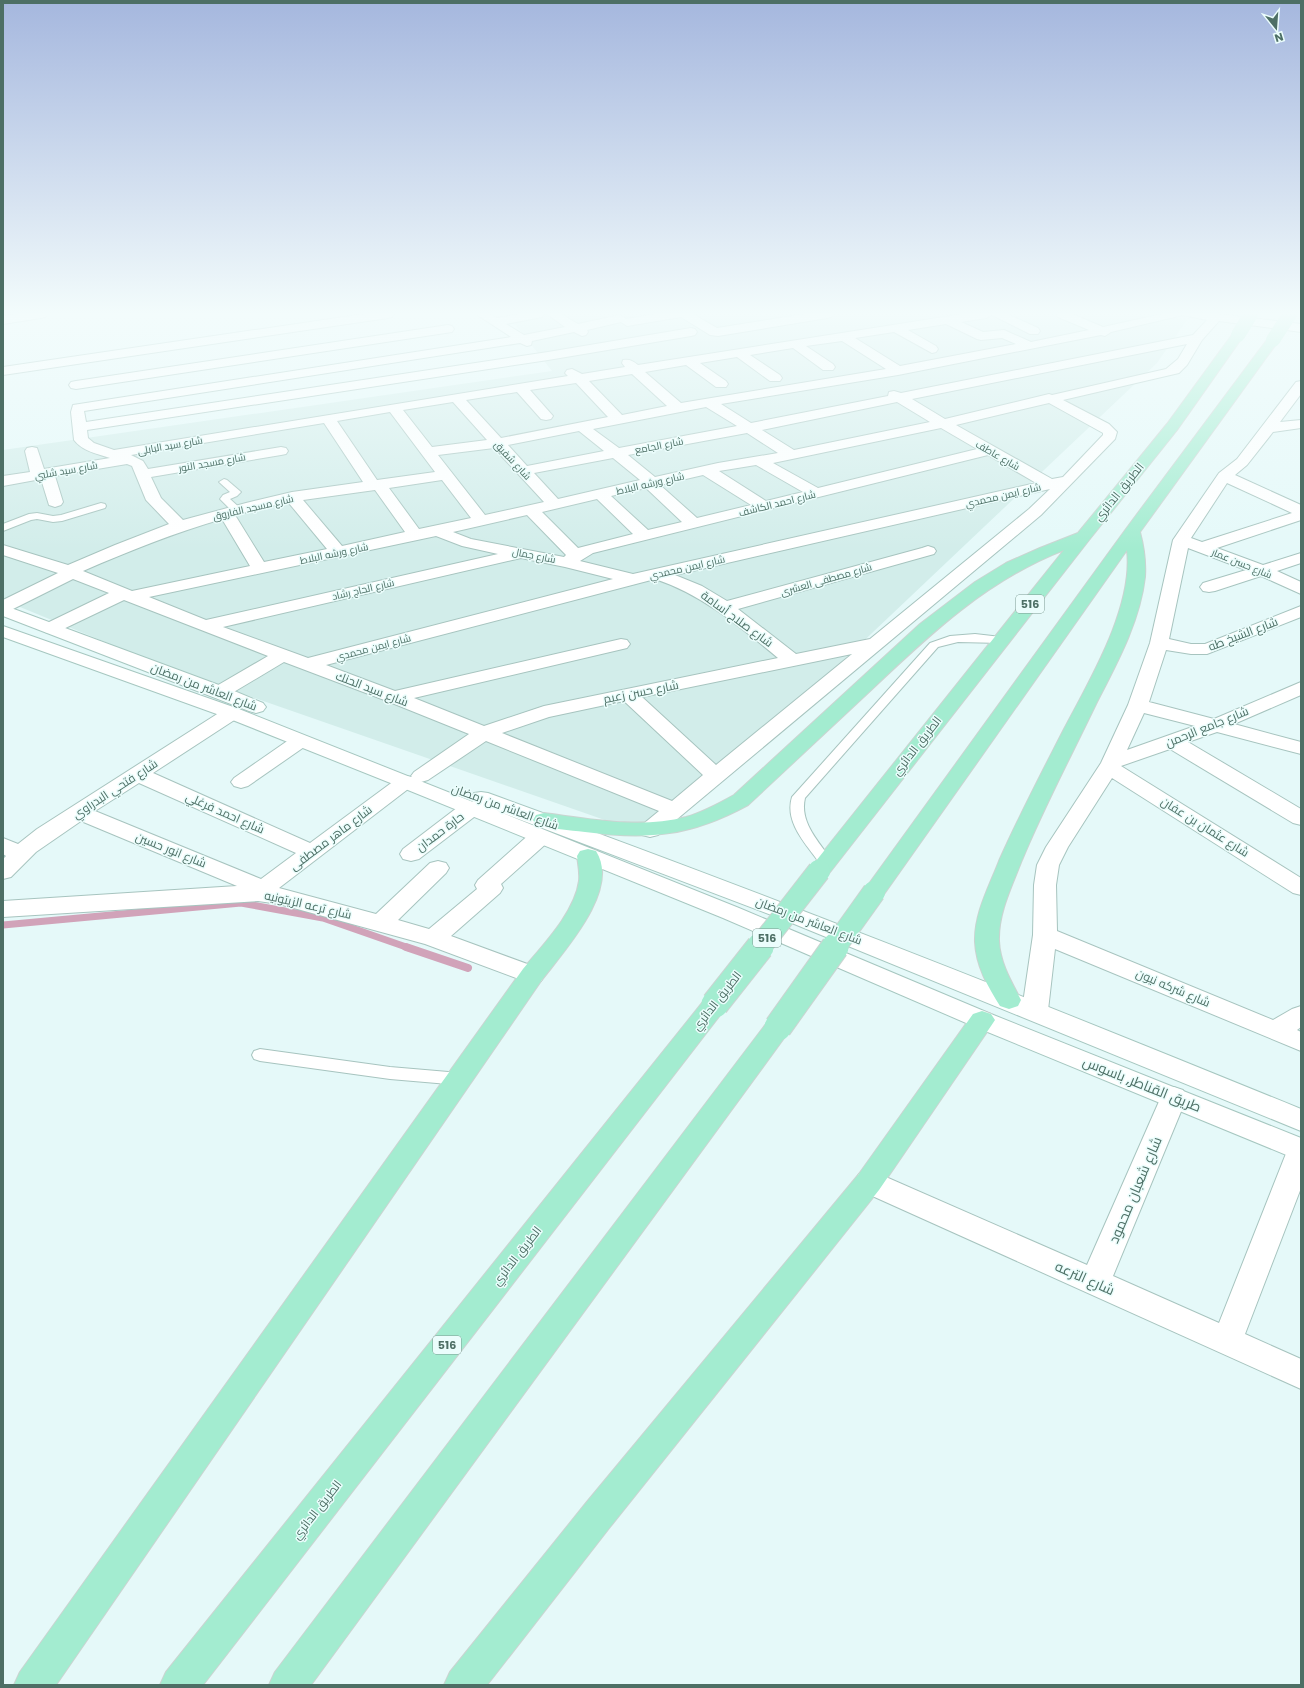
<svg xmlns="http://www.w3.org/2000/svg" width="1304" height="1688" viewBox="0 0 1304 1688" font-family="Poppins,Cairo,sans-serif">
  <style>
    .residential { fill: #d2edea }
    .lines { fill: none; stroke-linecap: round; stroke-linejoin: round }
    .stream-far1 { stroke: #d1a3b9; stroke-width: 7 }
    .stream { stroke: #d1a3b9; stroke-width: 8 }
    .service-casing { stroke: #a7c4bf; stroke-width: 2 }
    .minor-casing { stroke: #a7c4bf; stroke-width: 2 }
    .secondary-casing { stroke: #a6c7c0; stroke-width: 2 }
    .motorway-casing { stroke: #cad4d1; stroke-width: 2 }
    .service { fill: #fff; fill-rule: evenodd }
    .minor { fill: #fff; fill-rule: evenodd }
    .secondary { fill: #fff; fill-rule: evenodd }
    .motorway { fill: #a3ecd0; fill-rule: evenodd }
    .motorway-bridge-far2-casing { stroke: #cad4d1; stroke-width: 14; stroke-linecap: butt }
    .motorway-bridge-far1-casing { stroke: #cad4d1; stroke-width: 24; stroke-linecap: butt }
    .motorway-bridge-casing { stroke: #cad4d1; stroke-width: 29; stroke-linecap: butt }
    .motorway-bridge-far2 { stroke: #a3ecd0; stroke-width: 14 }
    .motorway-bridge-far1 { stroke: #a3ecd0; stroke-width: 22 }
    .motorway-bridge { stroke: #a3ecd0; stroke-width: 27 }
    .labels { text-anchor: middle; stroke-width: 3; stroke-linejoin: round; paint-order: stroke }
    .far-street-label { font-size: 10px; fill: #4d6f65; stroke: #ebfdfc }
    .shield { fill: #ebfdfc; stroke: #7c9a92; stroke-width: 1 }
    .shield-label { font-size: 11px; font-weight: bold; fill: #4d6f65 }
    .street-label { font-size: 12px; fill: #4d6f65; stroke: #ebfdfc }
    .near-street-label { font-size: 14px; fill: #4d6f65; stroke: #ebfdfc }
  </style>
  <rect width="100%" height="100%" fill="#e5f9f9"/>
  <path class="residential" d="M 507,314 L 1144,314 L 1187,320 L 1157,363 L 680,815 L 622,826 L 166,667 L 3,600 L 3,450 L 552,371 Z"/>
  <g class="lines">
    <path class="stream-far1" d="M 3,925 L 241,903 L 323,918 L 409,948"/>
    <path class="stream" d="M 406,947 L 468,968"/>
    <g class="service-casing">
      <g id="service">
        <path d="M 224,479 L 227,480 L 241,492 L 237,496 L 230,499 L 241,509 L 240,511 L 232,511 L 220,499 L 223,495 L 230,492 L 219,482 Z"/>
        <path d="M 101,503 L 105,504 L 106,506 L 105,508 L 62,521 L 53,522 L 37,519 L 31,520 L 3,531 L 3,524 L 29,514 L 37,513 L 53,516 L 61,515 Z"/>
        <path d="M 975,634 L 1001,637 L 1005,638 L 1007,640 L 1005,642 L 1001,643 L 958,642 L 938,647 L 805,798 C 799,823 820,843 833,862 L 831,865 L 826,867 L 821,865 C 807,845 784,823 792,797 L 930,643 L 950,636 Z"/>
        <path d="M 260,1049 L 390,1067 L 460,1073 L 466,1075 L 468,1079 L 466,1083 L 460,1085 L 390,1079 L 260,1061 L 254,1059 L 252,1055 L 254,1051 Z"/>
      </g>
    </g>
    <g class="minor-casing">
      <g id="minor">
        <path d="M 18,314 L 47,314 L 45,317 L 41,318 L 3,324 L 3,316 Z"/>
        <path d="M 364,314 L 394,314 L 392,317 L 388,318 L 3,375 L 3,367 Z"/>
        <path d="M 476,314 L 490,314 L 497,318 L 519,314 L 544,314 L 542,317 L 506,324 L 524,335 L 565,327 L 547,314 L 561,314 L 578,324 L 620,315 L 626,319 L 655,314 L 693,314 L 717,328 L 805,314 L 833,314 L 831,317 L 827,318 L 718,336 L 710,335 L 681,317 L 627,326 L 621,322 L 587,330 L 588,332 L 586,335 L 582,336 L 574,332 L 532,341 L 531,345 L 527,346 L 520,343 L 84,411 L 86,422 L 548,352 L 691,328 L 695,329 L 697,332 L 695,335 L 691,336 L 548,360 L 87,430 L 88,438 L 94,443 L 114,450 L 568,376 L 565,373 L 567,370 L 572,369 L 582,374 L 625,367 L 622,363 L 623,360 C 630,359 633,361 638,365 L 963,314 L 1007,314 L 1038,328 L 1040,331 L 1038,334 L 1030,334 L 992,315 L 986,318 L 961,322 L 983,332 L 1004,330 L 1031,342 L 1089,330 L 1058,317 L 1056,314 L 1072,314 L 1103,327 L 1162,314 L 1218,314 L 1301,324 L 1301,332 L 1219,321 L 1202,340 L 1187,365 L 1179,373 L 1063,400 L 1109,424 L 1117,432 L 1115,439 L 1041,515 L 658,835 L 650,837 L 642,835 L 639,830 L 642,825 L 659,811 L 486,741 L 428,780 L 421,782 L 414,781 L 415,782 L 412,786 L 279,888 L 376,914 L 430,863 L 438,861 L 446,863 L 449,868 L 446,873 L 398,920 L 429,929 L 477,889 L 475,885 L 478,880 L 532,832 L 540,830 L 548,832 L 551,837 L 548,842 L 501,884 L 503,888 L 500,893 L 451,936 L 541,969 L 544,975 L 541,981 L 532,984 L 425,944 L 279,904 L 258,901 L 3,917 L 3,901 L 237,886 L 81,821 L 36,852 L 11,877 L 3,879 L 3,859 L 6,856 L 3,854 L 3,838 L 18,844 L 37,829 L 225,709 L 232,707 L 239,709 L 242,713 L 239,717 L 153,773 L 310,843 L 398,778 L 405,776 L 412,777 L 411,776 L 414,772 L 469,734 L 387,701 L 284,662 L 227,696 L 220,698 L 213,696 L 210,692 L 213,688 L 268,656 L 124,600 L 57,632 L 51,633 L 45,632 L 42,628 L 45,624 L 109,593 L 73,579 L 9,611 L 3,612 L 3,600 L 58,573 L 3,555 L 3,545 L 68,565 L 115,545 L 169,524 L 146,500 L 132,466 L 127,464 L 55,476 L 63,502 L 61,505 L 55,507 L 49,505 L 41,479 L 3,486 L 3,476 L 30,472 L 25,451 L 27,448 L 32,447 L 37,448 L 44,469 L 110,458 C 98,454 82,451 74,440 L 71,412 L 73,405 L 511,337 ZM 1183,315 L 1207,320 L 1193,335 L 901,393 L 894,391 L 889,392 L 888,396 L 751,423 L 721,404 L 898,375 L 1101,335 L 1105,336 L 1111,332 ZM 946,324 L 977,339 L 981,340 L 1002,338 L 1016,344 L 900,366 L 855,338 L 894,332 L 932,353 L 936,352 L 938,349 L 936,346 L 908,330 ZM 842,341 L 886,369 L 681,403 L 645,372 L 686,365 L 716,387 L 726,387 L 728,384 L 726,381 L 700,363 L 737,357 L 770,381 L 780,381 L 782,378 L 780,375 L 750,355 L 793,348 L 823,370 L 833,370 L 835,367 L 833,364 L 806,346 ZM 1187,344 L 1178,359 L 1166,369 L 1052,395 L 1049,394 L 945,419 L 912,399 ZM 632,374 L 667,406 L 622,415 L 589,381 ZM 576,383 L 608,417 L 501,438 L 466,400 L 517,392 L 541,419 L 546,420 L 551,419 L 553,416 L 530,390 ZM 453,402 L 487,440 L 432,447 L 403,410 ZM 897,402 L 930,422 L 794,450 L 762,430 ZM 1049,403 L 1103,433 L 1103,435 L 1063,477 L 1052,479 L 956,425 ZM 706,407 L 737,426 L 619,448 L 593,429 ZM 390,412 L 435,472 L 377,480 L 337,421 ZM 324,423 L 363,482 L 292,492 L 246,503 L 183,520 L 161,498 L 151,477 L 281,455 L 286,454 L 288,451 L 286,448 L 281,447 L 148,469 L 143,461 L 131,455 ZM 941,428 L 977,449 L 818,488 L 773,463 ZM 579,431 L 604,451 L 527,466 L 508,445 ZM 747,433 L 778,453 L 718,463 L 655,477 L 628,455 ZM 494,448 L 544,502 L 485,515 L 438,455 ZM 988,455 L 1036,483 L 633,574 L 580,561 L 593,553 ZM 613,458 L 640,480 L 558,499 L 534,473 ZM 756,465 L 803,492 L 766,501 L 719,471 ZM 703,475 L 751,505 L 697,518 L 660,485 ZM 442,480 L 471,518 L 419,529 L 389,488 ZM 646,488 L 682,522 L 648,530 L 611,496 ZM 1050,489 L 1029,509 L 870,639 L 796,654 L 738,609 L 934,554 L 936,551 L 934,548 L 928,546 L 922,548 L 727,601 L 702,586 L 675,575 ZM 375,490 L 405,532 L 342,546 L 303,500 ZM 597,499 L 633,534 L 578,548 L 542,512 ZM 288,502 L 327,549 L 264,562 L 235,515 ZM 527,515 L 566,555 L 564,557 L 471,539 L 453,532 ZM 222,519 L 250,566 L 132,591 L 83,571 C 129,551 174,533 222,519 ZM 436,536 L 462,546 L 498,554 L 206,620 L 149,597 ZM 521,558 L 565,567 L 613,579 L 308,658 L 223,627 ZM 655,579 C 703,595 739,626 778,658 L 544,706 L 484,726 L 414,698 L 627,648 L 630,644 L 627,640 L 621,639 L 395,691 L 326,665 ZM 852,654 L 716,765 L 642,697 ZM 624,701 L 703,775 L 672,801 L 502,733 L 549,717 ZM 139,783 L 296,853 L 261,879 L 95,811 Z"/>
        <path d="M 448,325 L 452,326 L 454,329 L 452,332 L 76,389 L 71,388 L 69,385 L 71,382 L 76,381 Z"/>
        <path d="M 1301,381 L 1301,394 L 1280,422 L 1301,420 L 1301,428 L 1273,432 L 1247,465 L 1235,475 L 1301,505 L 1301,520 L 1217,548 L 1263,565 L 1301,553 L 1301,563 L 1277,571 L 1301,582 L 1301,594 L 1261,576 L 1215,591 L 1209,592 L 1203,591 L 1200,587 L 1203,583 L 1246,570 L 1188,548 L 1169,639 L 1191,644 L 1205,644 L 1301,606 L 1301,617 L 1207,654 L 1191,654 L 1166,650 L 1149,702 L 1214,719 L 1301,682 L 1301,695 L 1234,724 L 1301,742 L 1301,754 L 1217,732 L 1188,742 L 1301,809 L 1301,825 L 1293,823 L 1170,749 L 1121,766 L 1301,878 L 1301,895 L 1293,893 L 1112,778 L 1068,847 L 1059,865 L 1056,885 L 1057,931 L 1273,1020 L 1292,1009 L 1301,1006 L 1301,1027 L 1297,1030 L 1301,1032 L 1301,1051 L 1055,949 L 1048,1010 L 1044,1016 L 1035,1019 L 1026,1016 L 1022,1010 L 1033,935 L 1034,885 L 1037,865 L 1046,847 L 1101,763 L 1128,705 L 1150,643 L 1173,540 L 1219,473 L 1237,459 L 1296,382 ZM 1227,483 L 1292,513 L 1202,542 L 1191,538 ZM 1144,713 L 1195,726 L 1127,750 Z"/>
        <path d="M 300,735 L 307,737 L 310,741 L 307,745 L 248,786 L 241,788 L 234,786 L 231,782 L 234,778 L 293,737 Z"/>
        <path d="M 470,802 L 478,804 L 481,809 L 478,814 L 419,859 L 411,861 L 403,859 L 400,854 L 403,849 L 462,804 Z"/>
        <path d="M 1174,1087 L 1183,1090 L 1187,1097 L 1113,1276 L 1219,1323 L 1287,1151 L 1291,1143 L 1301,1140 L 1301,1188 L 1245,1334 L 1301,1359 L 1301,1389 L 859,1190 L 855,1182 L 859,1174 L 869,1170 L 879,1174 L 1087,1265 L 1161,1097 L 1165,1090 Z"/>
      </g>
    </g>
    <g class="secondary-casing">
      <g id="secondary">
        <path d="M 3,605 L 227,688 L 263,703 L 266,707 L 263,711 L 256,713 L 249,711 L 3,616 Z"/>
        <path d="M 3,626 L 239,709 L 473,802 L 470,798 L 474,793 L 481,792 L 488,793 C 762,892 1032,999 1301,1109 L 1301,1131 L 782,919 L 495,810 L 739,908 L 991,1014 L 1301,1138 L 1301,1161 L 973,1026 L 723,918 L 398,786 L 225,717 L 3,637 Z"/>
      </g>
    </g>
    <g class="motorway-casing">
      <g id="motorway">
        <path d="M 1238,331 L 1242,332 L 1244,335 L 1177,430 L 1089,540 L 827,876 L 819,878 L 811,876 L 808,871 L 1064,550 C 987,580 930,634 870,691 C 829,729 789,767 748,805 C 691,836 650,840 585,832 C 569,830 552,829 536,825 L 533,820 L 536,815 L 544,813 C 590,819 640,829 686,817 C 703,812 718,804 734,795 L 920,624 L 975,582 L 1006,563 L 1040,548 L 1078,533 L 1167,424 L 1234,332 Z"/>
        <path d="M 1273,336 L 1277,337 L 1279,340 L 1140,532 C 1144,547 1146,562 1145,577 C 1140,622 1116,665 1096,704 C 1071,756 1044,807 1022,860 C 1012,886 998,913 999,941 C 1000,963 1011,981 1021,1000 L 1018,1006 L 1009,1009 L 1000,1006 C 988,987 976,966 975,942 C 974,914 989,887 999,861 C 1018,818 1040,776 1062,733 C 1088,683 1134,608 1127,550 L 882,897 L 874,900 L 866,897 L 863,892 L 1126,529 L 1269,337 Z"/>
        <path d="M 588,849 L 596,851 C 621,890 563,952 541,981 L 56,1685 L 14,1685 L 20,1672 L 523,969 C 543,945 575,912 579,881 C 580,872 578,864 577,856 L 580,851 Z"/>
        <path d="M 715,995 L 724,998 L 728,1004 L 724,1010 L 203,1685 L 160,1685 L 166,1672 L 706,998 Z"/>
        <path d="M 982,1011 L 991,1014 L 995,1020 L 991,1026 L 879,1190 L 610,1527 L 487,1685 L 444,1685 L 450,1672 L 586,1503 L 859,1174 L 973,1014 Z"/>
        <path d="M 778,1018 L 787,1020 L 791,1027 L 787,1034 L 311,1685 L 269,1685 L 275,1672 L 769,1020 Z"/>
      </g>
    </g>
    <use href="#service" class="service"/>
    <use href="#minor" class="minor"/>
    <use href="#secondary" class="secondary"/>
    <use href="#motorway" class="motorway"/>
    <g class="motorway-bridge-far2-casing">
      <g id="motorway-bridge-far2">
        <path d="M 1238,335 L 1251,314"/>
        <path d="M 1273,340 L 1290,314"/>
      </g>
    </g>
    <g class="motorway-bridge-far1-casing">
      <g id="motorway-bridge-far1">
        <path d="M 759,948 L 819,871"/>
        <path d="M 834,948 L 874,892"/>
      </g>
    </g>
    <g class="motorway-bridge-casing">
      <g id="motorway-bridge">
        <path d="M 715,1004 L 760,947"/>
        <path d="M 778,1027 L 835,947"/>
      </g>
    </g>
    <use href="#motorway-bridge-far2" class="motorway-bridge-far2"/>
    <use href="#motorway-bridge-far1" class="motorway-bridge-far1"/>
    <use href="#motorway-bridge" class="motorway-bridge"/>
  </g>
  <linearGradient id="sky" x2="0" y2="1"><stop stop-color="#a5b7de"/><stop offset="0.57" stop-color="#f3fcfc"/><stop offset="1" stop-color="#f3fcfc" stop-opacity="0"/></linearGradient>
  <rect width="1304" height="550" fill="url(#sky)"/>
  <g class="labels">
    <g class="far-street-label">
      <text transform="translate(170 445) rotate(-10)" y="4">شارع سيد البابلى</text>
      <text transform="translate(659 445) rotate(-11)" y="4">شارع الجامع</text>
      <text transform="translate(998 455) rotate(30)" y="4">شارع عاطف</text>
      <text transform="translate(513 460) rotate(47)" y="4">شارع شفيق</text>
      <text transform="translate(212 462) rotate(-10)" y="4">شارع مسجد النور</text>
      <text transform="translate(66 470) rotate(-10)" y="4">شارع سيد شلبي</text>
      <text transform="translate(650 483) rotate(-13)" y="4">شارع ورشه البلاط</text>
      <text transform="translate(1003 495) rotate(-13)" y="4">شارع ايمن محمدي</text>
      <text transform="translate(777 503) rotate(-14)" y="4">شارع احمد الكاشف</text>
      <text transform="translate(253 507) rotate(-13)" y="4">شارع مسجد الفاروق</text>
      <text transform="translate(334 553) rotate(-12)" y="4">شارع ورشه البلاط</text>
      <text transform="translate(534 555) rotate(11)" y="4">شارع جمال</text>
      <text transform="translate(1242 563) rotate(22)" y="4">شارع حسن عمار</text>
      <text transform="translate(687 567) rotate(-13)" y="4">شارع ايمن محمدي</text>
      <text transform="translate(826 579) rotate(-16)" y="4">شارع مصطفى العشرى</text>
      <text transform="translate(363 589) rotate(-13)" y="4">شارع الحاج رشاد</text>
      <text transform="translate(373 647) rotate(-15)" y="4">شارع ايمن محمدي</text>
    </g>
    <g class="shield">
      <rect x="1016" y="595" width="28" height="18" rx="3"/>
      <rect x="753" y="929" width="28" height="18" rx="3"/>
      <rect x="433" y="1336" width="28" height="18" rx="3"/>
    </g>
    <g class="shield-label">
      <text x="1030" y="608">516</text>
      <text x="767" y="942">516</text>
      <text x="447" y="1349">516</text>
    </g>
    <g class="street-label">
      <text transform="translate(1119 492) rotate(-51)" y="4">الطريق الدائري</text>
      <text transform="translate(737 619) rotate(36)" y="4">شارع صلاح أسامة</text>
      <text transform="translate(1243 634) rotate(-21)" y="4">شارع الشيخ طه</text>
      <text transform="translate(204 687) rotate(21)" y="4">شارع العاشر من رمضان</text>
      <text transform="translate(372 689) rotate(21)" y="4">شارع سيد الحنك</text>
      <text transform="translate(641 692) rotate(-11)" y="4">شارع حسن زعيم</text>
      <text transform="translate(1207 727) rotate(-22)" y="4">شارع جامع الرحمن</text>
      <text transform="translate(917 746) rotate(-52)" y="4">الطريق الدائري</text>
      <text transform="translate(115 789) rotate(-33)" y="4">شارع فتحي البدراوي</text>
      <text transform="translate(505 807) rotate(20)" y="4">شارع العاشر من رمضان</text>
      <text transform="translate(225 813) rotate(24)" y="4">شارع احمد فرغلي</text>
      <text transform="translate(1205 827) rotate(32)" y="4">شارع عثمان بن عفان</text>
      <text transform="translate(440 832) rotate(-37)" y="4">حارة حمدان</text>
      <text transform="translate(331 838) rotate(-37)" y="4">شارع ماهر مصطفى</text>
      <text transform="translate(171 850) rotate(22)" y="4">شارع انور حسين</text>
      <text transform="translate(308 905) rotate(13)" y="4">شارع ترعه الزيتونيه</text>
      <text transform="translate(809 921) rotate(21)" y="4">شارع العاشر من رمضان</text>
      <text transform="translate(1173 988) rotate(23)" y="4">شارع شركه نيون</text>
      <text transform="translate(717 1001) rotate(-52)" y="4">الطريق الدائري</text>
      <text transform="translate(517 1256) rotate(-52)" y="4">الطريق الدائري</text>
      <text transform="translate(317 1510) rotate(-52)" y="4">الطريق الدائري</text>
    </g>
    <g class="near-street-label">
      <text transform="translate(1142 1084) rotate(22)" y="5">طريق القناطر, باسوس</text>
      <text transform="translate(1135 1190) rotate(-67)" y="5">شارع شعبان محمود</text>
      <text transform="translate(1085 1278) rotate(24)" y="5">شارع الترعه</text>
    </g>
  </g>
  <rect width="1304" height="1688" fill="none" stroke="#4d6f65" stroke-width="8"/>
  <g transform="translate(1276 28) rotate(163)" stroke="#ebfdfc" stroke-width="3" paint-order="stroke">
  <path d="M0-3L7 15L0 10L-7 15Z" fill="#4d6f65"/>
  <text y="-6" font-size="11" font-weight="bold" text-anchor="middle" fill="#4d6f65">N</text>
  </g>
</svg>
